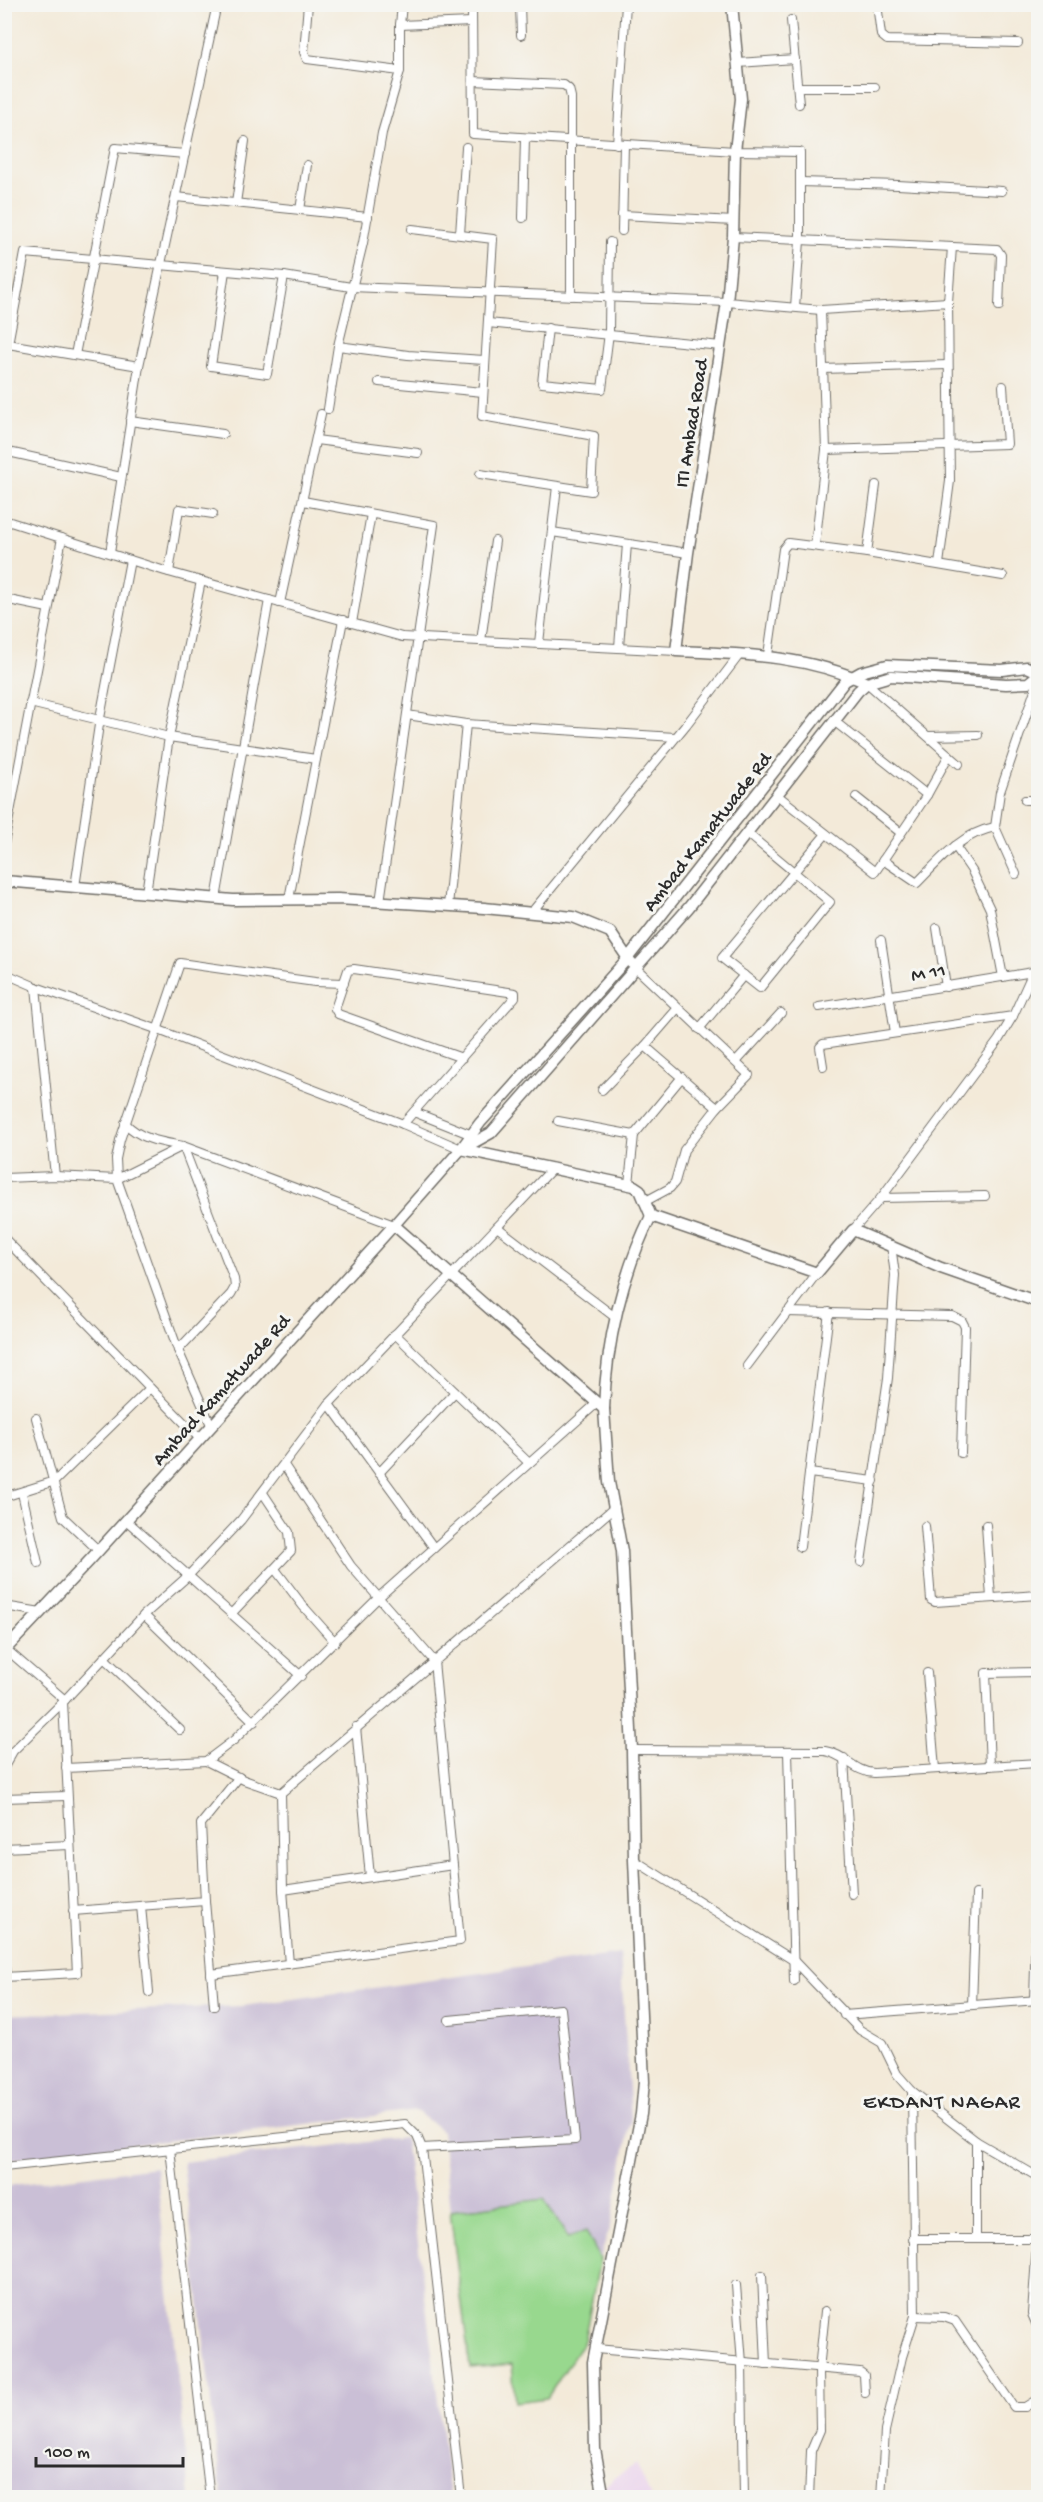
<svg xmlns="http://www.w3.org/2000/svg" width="1043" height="2502" viewBox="0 0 1043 2502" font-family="'Gochi Hand',sans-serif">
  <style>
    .built { fill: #ead1ec }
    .industrial { fill: #cabfd6 }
    .green { fill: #98d88e; stroke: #62825c; stroke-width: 1.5 }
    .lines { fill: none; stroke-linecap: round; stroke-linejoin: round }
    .street-casing { stroke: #716e68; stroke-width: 10 }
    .secondary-casing { stroke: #716e68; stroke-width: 13 }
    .street { stroke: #fff; stroke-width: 8 }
    .secondary { stroke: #fff; stroke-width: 10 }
    .labels { text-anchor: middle; stroke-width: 6; stroke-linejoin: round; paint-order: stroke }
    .street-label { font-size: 20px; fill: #2b2b2b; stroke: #f6f6f2 }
    .neighbourhood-label { font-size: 21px; letter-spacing: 1.5px; fill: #2b2b2b; stroke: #f6f6f2 }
  </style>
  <rect width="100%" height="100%" fill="#f6f6f2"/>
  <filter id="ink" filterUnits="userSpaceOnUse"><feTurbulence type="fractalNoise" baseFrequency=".0167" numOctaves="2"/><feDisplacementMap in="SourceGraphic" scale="12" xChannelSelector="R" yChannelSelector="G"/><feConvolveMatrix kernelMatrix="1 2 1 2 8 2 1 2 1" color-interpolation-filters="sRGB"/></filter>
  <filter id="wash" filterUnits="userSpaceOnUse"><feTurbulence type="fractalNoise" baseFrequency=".008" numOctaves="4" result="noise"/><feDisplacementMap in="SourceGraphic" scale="24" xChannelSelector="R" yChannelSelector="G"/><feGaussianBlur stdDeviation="1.35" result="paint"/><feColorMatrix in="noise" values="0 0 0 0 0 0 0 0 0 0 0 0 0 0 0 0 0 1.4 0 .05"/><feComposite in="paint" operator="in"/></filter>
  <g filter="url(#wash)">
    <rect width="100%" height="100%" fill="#f3ead9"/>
    <path class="built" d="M 636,2463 L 651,2497 L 588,2498 L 588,2497 Z"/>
    <g class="industrial">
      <path d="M 620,1954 L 631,2118 L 612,2219 L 600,2259 L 586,2231 L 569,2238 L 543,2199 L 450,2211 L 442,2131 L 416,2111 L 5,2160 L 4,2015 L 243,2006 Z"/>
      <path d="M 405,2138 L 450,2497 L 222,2497 L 183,2162 Z"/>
      <path d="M 156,2167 L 190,2497 L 5,2497 L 5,2186 Z"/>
    </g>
    <path class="green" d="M 544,2199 L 568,2238 L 586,2231 L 600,2259 L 584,2341 L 547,2398 L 515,2402 L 512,2364 L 470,2368 L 450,2211 Z"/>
  </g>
  <g filter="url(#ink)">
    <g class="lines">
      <g class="street-casing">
        <g id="street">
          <path d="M 308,4 L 304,52 L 307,59 L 400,71"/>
          <path d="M 402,4 L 400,25 L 472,22"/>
          <path d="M 472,4 L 473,134 L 735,151 L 800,152 L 800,241 L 795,307"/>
          <path d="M 520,4 L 521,35"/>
          <path d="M 877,4 L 881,35 L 887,40 L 1018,43"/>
          <path d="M 791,20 L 799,104"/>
          <path d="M 738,63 L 795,59"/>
          <path d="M 473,81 L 564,85 L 569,89 L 571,97 L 571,296"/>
          <path d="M 798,87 L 875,87"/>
          <path d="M 617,144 L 626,4"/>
          <path d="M 801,182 L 898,185 L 1002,191"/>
          <path d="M 176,197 L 368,217"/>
          <path d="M 236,203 L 245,141"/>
          <path d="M 300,210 L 307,165"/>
          <path d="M 622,215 L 734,221"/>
          <path d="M 523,218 L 525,138"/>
          <path d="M 412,229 L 493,239 L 482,416 L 594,436 L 591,491 L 480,474"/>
          <path d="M 622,231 L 624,144"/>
          <path d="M 460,234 L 466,147"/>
          <path d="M 733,237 L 997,249 L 1001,255 L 999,306"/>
          <path d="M 225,271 L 211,366 L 267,374 L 284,276"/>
          <path d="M 948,302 L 952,247"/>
          <path d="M 488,323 L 721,346"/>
          <path d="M 548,328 L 542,383 L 602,389 L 609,333 L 610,242"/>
          <path d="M 338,346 L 408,355 L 484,360"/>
          <path d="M 75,355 L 115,148 L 185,154"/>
          <path d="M 139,366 L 8,344 L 25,253 L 284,276 L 351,287 L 727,302 L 821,310 L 948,302 L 950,481 L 939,564"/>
          <path d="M 823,369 L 947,365"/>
          <path d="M 379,382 L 483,392"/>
          <path d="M 328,409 L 338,346 L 363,243 L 382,133 L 400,71 L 400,25"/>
          <path d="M 130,421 L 223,434"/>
          <path d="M 316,440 L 418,453"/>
          <path d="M 826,450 L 1007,444 L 1003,386"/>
          <path d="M 4,451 L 121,477"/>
          <path d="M 303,501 L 434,525 L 380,902"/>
          <path d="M 4,520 L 165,571 L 402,637 L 676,651"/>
          <path d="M 552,532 L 688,553"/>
          <path d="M 815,546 L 826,450 L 821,310"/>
          <path d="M 110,553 L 139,366 L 217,4"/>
          <path d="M 867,553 L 876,485"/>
          <path d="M 169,572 L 179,509 L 213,514"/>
          <path d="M 4,599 L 48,608"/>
          <path d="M 280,603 L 321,414"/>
          <path d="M 352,623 L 371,514"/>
          <path d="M 481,641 L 495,541"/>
          <path d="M 539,643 L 557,486"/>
          <path d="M 619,647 L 627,544"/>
          <path d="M 768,655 L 783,549 L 788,543 L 867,553 L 1003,576"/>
          <path d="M 867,683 L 959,764"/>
          <path d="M 30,703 L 169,737 L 316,759"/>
          <path d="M 407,715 L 466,724 L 675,737"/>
          <path d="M 928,736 L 978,735"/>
          <path d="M 777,795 L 875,872 L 927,795 L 834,721"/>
          <path d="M 927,795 L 949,755"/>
          <path d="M 856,797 L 901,833"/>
          <path d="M 1025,800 L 1038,800"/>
          <path d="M 995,827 L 1000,792 L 1038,681"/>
          <path d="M 747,833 L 830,902 L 760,988 L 722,958 L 826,834"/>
          <path d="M 4,844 L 62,538"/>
          <path d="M 955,846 L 972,871 L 990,909 L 1003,977"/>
          <path d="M 883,860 L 917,883 C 941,859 960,834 995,827 L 1016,874"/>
          <path d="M 75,887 L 100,718 L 130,560"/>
          <path d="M 146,893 L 169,737 L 201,581"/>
          <path d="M 216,899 L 269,600"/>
          <path d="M 289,899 L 343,620"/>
          <path d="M 448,906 L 466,724"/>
          <path d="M 531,913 L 686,725 L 740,654"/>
          <path d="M 937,928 L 946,987"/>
          <path d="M 881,940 L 895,1033"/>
          <path d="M 637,969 L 749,1075 L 717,1108 L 684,1150 L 675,1182 L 670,1188 L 644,1202"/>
          <path d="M 4,973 L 36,987 L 156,1029 L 403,1124 L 461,1149"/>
          <path d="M 36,987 L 55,1176"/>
          <path d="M 819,1007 L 1033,972 L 1038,964"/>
          <path d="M 699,1029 L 744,975"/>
          <path d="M 645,1046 L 677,1009"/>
          <path d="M 736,1062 L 781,1013"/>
          <path d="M 823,1066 L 820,1047 L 823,1044 L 1013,1016"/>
          <path d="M 602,1090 L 645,1046 L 717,1108"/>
          <path d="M 414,1112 L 472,1135"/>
          <path d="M 558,1121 L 634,1135 L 682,1077"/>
          <path d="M 125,1123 C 141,1140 162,1142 183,1146 L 394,1225"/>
          <path d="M 403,1124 L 515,997 L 515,993 L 354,969 L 348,970 L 335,1009 L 338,1014 L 462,1058"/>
          <path d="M 183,1146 L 117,1179 L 116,1159 L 120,1140 L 180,963 L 315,982 L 344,983"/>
          <path d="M 4,1178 L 55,1176 L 117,1179 L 178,1350 L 211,1425"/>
          <path d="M 629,1184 L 634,1135"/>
          <path d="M 881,1198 L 985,1196"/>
          <path d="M 497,1227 L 616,1318"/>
          <path d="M 853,1230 L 881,1198 L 998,1041 L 1013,1016 L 1033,972"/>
          <path d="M 4,1238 L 199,1438"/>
          <path d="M 787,1312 L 952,1316 L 962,1321 L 965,1327 L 961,1453"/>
          <path d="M 395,1334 L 529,1463"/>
          <path d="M 178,1350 L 231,1294 L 235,1287 L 234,1279 L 183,1146"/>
          <path d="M 747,1366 L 817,1273"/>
          <path d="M 329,1404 L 434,1548"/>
          <path d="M 36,1418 L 63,1517 L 99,1551"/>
          <path d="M 379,1473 L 455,1392"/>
          <path d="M 809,1473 L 874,1481"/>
          <path d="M 22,1493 L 38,1563"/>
          <path d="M 4,1497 L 55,1481 L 150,1388"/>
          <path d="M 126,1520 L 301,1676"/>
          <path d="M 986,1525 L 991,1598"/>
          <path d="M 925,1526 L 931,1600 L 935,1602 L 1038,1595"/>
          <path d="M 800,1547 L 829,1312"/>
          <path d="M 861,1562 L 888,1378 L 895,1275 L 891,1245"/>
          <path d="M 275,1569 L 303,1606 L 335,1642"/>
          <path d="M 4,1606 L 41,1612"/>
          <path d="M 231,1614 L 291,1551 L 289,1532 L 263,1493"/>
          <path d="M 144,1615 L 254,1722"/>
          <path d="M 6,1649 L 65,1700"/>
          <path d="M 104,1658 L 180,1730"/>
          <path d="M 927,1673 L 935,1769"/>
          <path d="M 356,1727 L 370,1877"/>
          <path d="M 632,1750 L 825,1751 C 845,1754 854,1772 874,1773 L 1038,1763"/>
          <path d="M 788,1751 L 794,1981"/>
          <path d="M 844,1758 L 852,1894"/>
          <path d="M 206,1761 L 244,1780 L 281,1793"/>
          <path d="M 990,1766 L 986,1673 L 1038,1672"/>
          <path d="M 4,1767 L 13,1751 L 63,1702 L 144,1615 L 188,1576 L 241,1520 L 329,1404 L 553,1168"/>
          <path d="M 66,1768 L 206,1761 L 234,1740 L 379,1597 L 597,1403"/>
          <path d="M 4,1798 L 67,1796"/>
          <path d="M 4,1848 L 70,1845"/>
          <path d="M 634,1860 L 793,1960 L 860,2030 L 882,2043 L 897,2074 L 912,2091 L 976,2141 L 1038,2177"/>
          <path d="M 283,1890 L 453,1865"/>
          <path d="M 205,1901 L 214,2006"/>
          <path d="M 141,1906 L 149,1992"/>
          <path d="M 73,1911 L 205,1901 L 201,1824 L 239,1777"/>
          <path d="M 4,1956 L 6,1977"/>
          <path d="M 289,1964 L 283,1890 L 281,1793 L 615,1507"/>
          <path d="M 211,1974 L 460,1941 L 434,1661 L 351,1566 L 284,1465"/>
          <path d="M 4,1977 L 77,1973 L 63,1702"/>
          <path d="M 1034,2000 L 1037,1900"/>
          <path d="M 972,2005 L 976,1894"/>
          <path d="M 844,2015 L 1038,2000"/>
          <path d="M 976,2141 L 976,2238"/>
          <path d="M 422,2148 L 575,2140 L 561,2009 L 449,2020"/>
          <path d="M 170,2149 L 210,2498"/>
          <path d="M 4,2167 L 405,2124 L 417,2136 L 422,2148 L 461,2498"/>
          <path d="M 913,2239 L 1035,2239 L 1037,2244 L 1032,2314 L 1038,2328"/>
          <path d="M 762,2275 L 766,2364"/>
          <path d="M 736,2285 L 742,2363 L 744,2498"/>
          <path d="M 915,2316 L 944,2317 L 955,2321 L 1014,2407 L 1025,2407 L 1038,2399"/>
          <path d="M 596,2349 L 860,2372 L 864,2375 L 865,2393"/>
          <path d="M 809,2498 L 811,2451 L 820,2430 L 819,2370 L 825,2311"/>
          <path d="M 881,2498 L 885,2431 L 902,2357 L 915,2316 L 912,2091"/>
        </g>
      </g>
      <g class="secondary-casing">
        <g id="secondary">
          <path d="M 732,4 L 741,99 L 735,151 L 733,237 L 727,302 L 688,553 L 676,651 C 743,654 805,655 867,683"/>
          <path d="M 4,881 L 233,900 L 338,899 L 484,908 L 573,917 L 610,932 L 631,963"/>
          <path d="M 464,1148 L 491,1133 L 689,907 L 858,691 L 867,683 L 891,676 L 1006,684 L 1028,683 L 1038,675"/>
          <path d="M 461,1149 L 634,1186 L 640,1190 L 651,1216 L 817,1273 L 853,1230 L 941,1268 L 1038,1302"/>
          <path d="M 394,1225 L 604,1409 L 609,1482 L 622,1551 L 632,1750 L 634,1860 L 644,2082 L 641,2114 L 593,2362 L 595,2449 L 604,2498"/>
          <path d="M 604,1409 C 606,1343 622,1275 651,1216"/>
          <path d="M 4,1651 L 90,1560 L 394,1225 L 461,1149 L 480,1123 L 627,959 L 845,681 L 861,672 L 887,665 L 1002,670 L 1027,667 L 1038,672"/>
        </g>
      </g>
      <use href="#street" class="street"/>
      <use href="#secondary" class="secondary"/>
    </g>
  </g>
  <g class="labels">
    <g class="street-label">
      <text transform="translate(690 423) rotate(-81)" y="7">ITI Ambad Road</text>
      <text transform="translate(706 831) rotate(-52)" y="7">Ambad Kamatwade Rd</text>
      <text transform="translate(928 971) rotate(-9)" y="7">M 11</text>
      <text transform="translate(220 1389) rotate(-48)" y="7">Ambad Kamatwade Rd</text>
    </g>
    <g class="neighbourhood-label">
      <text x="942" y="2108">EKDANT NAGAR</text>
    </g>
  </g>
  <rect width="1043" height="2502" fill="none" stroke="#f6f6f2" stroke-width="24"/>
  <path d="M36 2457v9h147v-9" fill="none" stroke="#2b2b2b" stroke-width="3"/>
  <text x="45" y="2457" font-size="18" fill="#2b2b2b" stroke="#f6f6f2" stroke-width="4.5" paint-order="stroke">100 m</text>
</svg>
